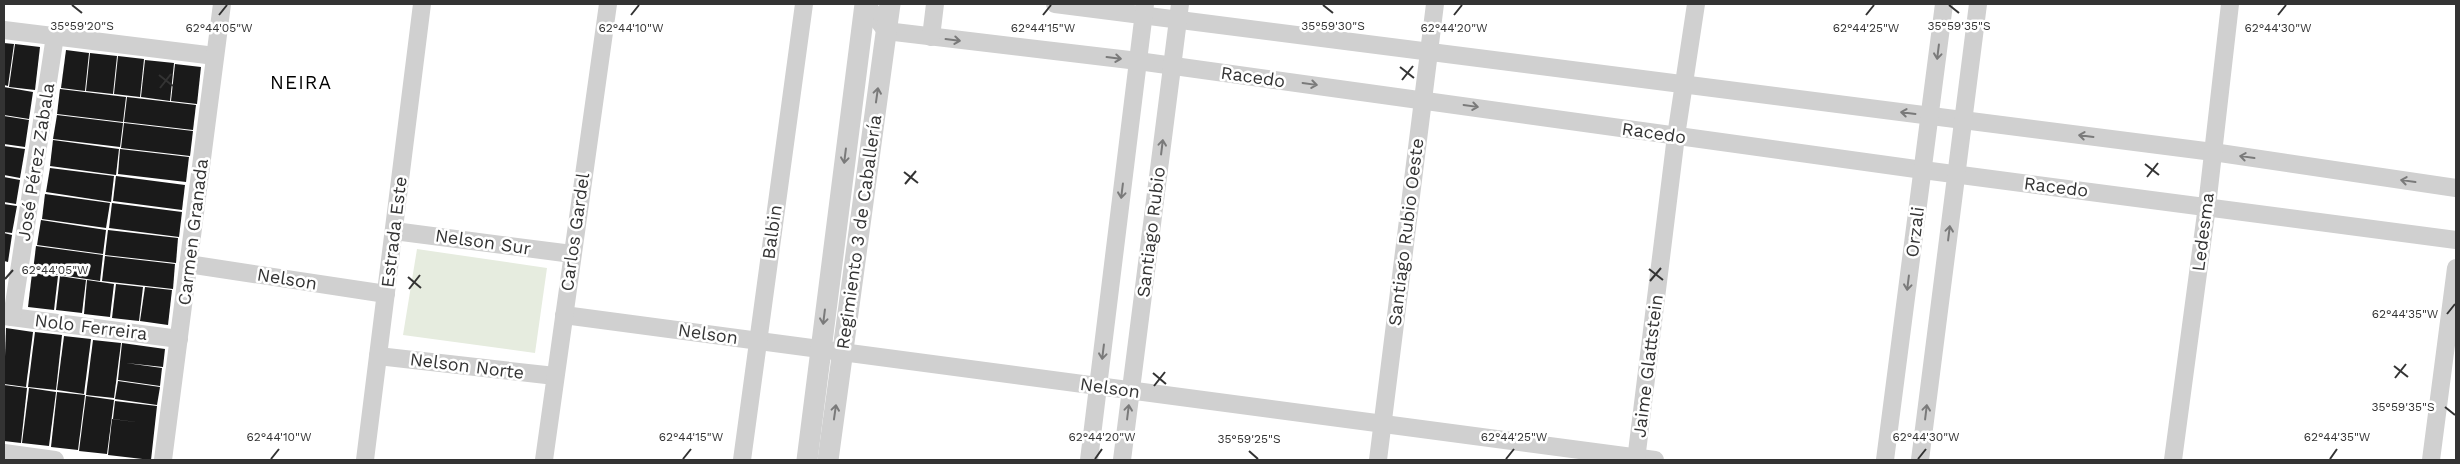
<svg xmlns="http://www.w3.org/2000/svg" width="2460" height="464" viewBox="0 0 2460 464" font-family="'Work Sans',sans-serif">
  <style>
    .green { fill: #e6ecdf }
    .building { fill: #1a1a1a }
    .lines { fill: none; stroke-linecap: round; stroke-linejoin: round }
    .minor { stroke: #d0d0d0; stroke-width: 18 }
    .tertiary { stroke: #d0d0d0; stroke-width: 21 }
    .oneway { stroke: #7a7a7a }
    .ticks { fill: none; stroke: #333; stroke-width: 2 }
    .labels { text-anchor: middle; stroke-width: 5; stroke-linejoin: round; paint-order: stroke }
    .street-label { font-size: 18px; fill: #333; stroke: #fff }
    .neighbourhood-label { font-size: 19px; letter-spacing: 1px; fill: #000; stroke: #fff }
    .ticks-label { font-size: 12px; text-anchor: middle; fill: #333; stroke: #fff; stroke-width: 5; stroke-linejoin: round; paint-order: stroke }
  </style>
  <rect width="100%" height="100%" fill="#fff"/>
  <path class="green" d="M 417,249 L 547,268 L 535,353 L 403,335 Z"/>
  <g class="building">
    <path d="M 4,43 L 14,44 L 8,86 L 4,85 Z"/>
    <path d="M 15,44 L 40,47 L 35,90 L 9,87 Z"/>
    <path d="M 66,50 L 89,53 L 85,91 L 61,88 Z"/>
    <path d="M 90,53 L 117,56 L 113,94 L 86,91 Z"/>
    <path d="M 118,56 L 144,59 L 140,97 L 114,94 Z"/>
    <path d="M 145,60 L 174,63 L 170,101 L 141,97 Z"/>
    <path d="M 175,64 L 201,67 L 197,104 L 171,101 Z"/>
    <path d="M 4,87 L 33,92 L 29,119 L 4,115 Z"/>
    <path d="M 60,89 L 126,97 L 123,122 L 57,114 Z"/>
    <path d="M 127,97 L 196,105 L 193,130 L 124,122 Z"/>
    <path d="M 57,115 L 123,123 L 120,147 L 53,139 Z"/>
    <path d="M 4,116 L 29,120 L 25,147 L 4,144 Z"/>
    <path d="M 124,123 L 193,131 L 190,156 L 121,148 Z"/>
    <path d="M 53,140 L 119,149 L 116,175 L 50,166 Z"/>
    <path d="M 4,146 L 25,149 L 20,178 L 4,175 Z"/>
    <path d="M 120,149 L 189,157 L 186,182 L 118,174 Z"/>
    <path d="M 50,168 L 114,176 L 111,202 L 46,192 Z"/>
    <path d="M 116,176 L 185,185 L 182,210 L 113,201 Z"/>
    <path d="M 4,177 L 20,180 L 16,204 L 4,202 Z"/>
    <path d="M 45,194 L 110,203 L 106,228 L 42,219 Z"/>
    <path d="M 112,203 L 182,212 L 179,237 L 109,228 Z"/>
    <path d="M 4,204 L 17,206 L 12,233 L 4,232 Z"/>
    <path d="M 41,220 L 106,230 L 103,254 L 37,245 Z"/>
    <path d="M 108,230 L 178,238 L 176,263 L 105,255 Z"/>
    <path d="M 4,233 L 12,235 L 8,262 L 4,261 Z"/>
    <path d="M 36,246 L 103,255 L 100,281 L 33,271 Z"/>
    <path d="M 105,256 L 175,264 L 173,289 L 102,281 Z"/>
    <path d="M 32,273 L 58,276 L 54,310 L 28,307 Z"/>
    <path d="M 60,276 L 86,280 L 82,313 L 56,310 Z"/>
    <path d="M 87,280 L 114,284 L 110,317 L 84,314 Z"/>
    <path d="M 116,284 L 143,287 L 139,321 L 112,318 Z"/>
    <path d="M 145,287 L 172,290 L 168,325 L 140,321 Z"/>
    <path d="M 6,328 L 33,332 L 26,387 L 4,384 Z"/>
    <path d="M 35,332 L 62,335 L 56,390 L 28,387 Z"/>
    <path d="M 64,336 L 91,339 L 84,394 L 57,390 Z"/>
    <path d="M 93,340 L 121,343 L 114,398 L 86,395 Z"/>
    <path d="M 122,343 L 165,349 L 163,367 L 126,363 L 162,368 L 160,386 L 118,380 Z"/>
    <path d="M 118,381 L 160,387 L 157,405 L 115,399 Z"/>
    <path d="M 4,385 L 27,388 L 21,443 L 4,441 Z"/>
    <path d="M 29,388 L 56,392 L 49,446 L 22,443 Z"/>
    <path d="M 57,392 L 85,395 L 78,450 L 51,447 Z"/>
    <path d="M 86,396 L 114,400 L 107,454 L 79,451 Z"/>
    <path d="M 115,401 L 157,406 L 151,460 L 108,455 L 112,419 L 143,423 L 113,419 Z"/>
  </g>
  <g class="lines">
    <g class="minor">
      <path d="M 866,4 L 886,31 L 1138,61 L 1923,170 L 2456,240"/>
      <path d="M 1055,4 L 2213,152 L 2456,188"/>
      <path d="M 4,30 L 215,56"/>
      <path d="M 931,37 L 935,4"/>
      <path d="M 394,231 L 572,254"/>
      <path d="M 188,264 L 386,294"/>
      <path d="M 564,315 L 1655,460"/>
      <path d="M 4,316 L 179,339"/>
      <path d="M 12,317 L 55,36"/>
      <path d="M 378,356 L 555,376"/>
      <path d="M 4,453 L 55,460"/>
      <path d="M 163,460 L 222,4"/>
      <path d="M 365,460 L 422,4"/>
      <path d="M 544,460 L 608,4"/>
      <path d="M 742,460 L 804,4"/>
      <path d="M 1089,460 L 1145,4"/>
      <path d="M 1122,460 L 1180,4"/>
      <path d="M 1378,460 L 1435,4"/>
      <path d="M 1636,460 L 1676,136 L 1696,4"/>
      <path d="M 1885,460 L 1944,4"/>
      <path d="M 1920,460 L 1978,4"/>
      <path d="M 2173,460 L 2207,206 L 2230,4"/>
      <path d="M 2431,460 L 2456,268"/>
    </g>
    <g class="tertiary">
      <path d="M 807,460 L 865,4"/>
      <path d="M 828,460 L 890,4"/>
    </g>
  </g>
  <defs><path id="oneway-shaft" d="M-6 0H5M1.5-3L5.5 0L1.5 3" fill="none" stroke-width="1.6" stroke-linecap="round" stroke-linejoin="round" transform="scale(1.25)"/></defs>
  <g class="oneway">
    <use href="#oneway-shaft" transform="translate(953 40) rotate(7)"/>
    <use href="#oneway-shaft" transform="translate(1938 52) rotate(97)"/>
    <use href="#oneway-shaft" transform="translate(1114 58) rotate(7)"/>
    <use href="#oneway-shaft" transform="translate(1310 84) rotate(8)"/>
    <use href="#oneway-shaft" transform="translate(877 95) rotate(-82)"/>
    <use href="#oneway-shaft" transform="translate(1471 106) rotate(8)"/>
    <use href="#oneway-shaft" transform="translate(1908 113) rotate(-173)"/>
    <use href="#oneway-shaft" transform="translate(2086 136) rotate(-173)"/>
    <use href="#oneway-shaft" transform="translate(1162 147) rotate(-83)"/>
    <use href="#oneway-shaft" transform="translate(845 156) rotate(97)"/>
    <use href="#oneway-shaft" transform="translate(2247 157) rotate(-172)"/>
    <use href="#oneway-shaft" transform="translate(2408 181) rotate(-172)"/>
    <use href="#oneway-shaft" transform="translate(1122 191) rotate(97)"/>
    <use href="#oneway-shaft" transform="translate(1949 233) rotate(-83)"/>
    <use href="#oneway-shaft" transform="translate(1908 283) rotate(97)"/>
    <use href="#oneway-shaft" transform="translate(824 317) rotate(97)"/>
    <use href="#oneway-shaft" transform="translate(1103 352) rotate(97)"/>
    <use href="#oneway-shaft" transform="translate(835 412) rotate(-82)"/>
    <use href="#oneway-shaft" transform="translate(1128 412) rotate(-83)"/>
    <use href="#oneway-shaft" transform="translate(1926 412) rotate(-83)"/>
  </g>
  <path class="ticks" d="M 72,5 L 82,13M 1323,5 L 1333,13M 1949,5 L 1959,13M 219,15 L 227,5M 631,15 L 639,5M 1043,15 L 1051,5M 1454,15 L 1462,5M 1866,15 L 1874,5M 2278,15 L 2286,5M 1400,67 L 1414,78M 159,75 L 173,86M 1402,80 L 1413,66M 160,88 L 171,74M 2145,164 L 2159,175M 904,172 L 918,183M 2147,177 L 2158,163M 905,184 L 916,171M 1649,269 L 1663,280M 408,277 L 421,288M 5,279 L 13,270M 1650,281 L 1661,268M 409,289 L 420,275M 2447,314 L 2455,304M 2394,366 L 2408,377M 1153,373 L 1166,384M 2395,378 L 2406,364M 1154,386 L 1165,372M 2445,407 L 2455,415M 1249,451 L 1258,459M 271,459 L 279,449M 683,459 L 691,449M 1095,459 L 1102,449M 1506,459 L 1514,449M 1918,459 L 1926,449M 2330,459 L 2337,449"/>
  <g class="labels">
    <g class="street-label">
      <text transform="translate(1253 77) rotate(8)" y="6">Racedo</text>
      <text transform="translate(1654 133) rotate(8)" y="6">Racedo</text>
      <text transform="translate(36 162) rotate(-81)" y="6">José Pérez Zabala</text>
      <text transform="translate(2056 187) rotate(7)" y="6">Racedo</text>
      <text transform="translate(193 232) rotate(-83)" y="6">Carmen Granada</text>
      <text transform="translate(394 232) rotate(-83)" y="6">Estrada Este</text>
      <text transform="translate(575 232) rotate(-82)" y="6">Carlos Gardel</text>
      <text transform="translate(772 232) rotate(-82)" y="6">Balbin</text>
      <text transform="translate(859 232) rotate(-82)" y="6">Regimiento 3 de Caballería</text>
      <text transform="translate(1151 232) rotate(-83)" y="6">Santiago Rubio</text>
      <text transform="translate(1406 232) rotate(-83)" y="6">Santiago Rubio Oeste</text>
      <text transform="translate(1915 232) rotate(-83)" y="6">Orzali</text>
      <text transform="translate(2203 232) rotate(-83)" y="6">Ledesma</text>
      <text transform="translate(483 242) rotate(8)" y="6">Nelson Sur</text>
      <text transform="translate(287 279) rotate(9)" y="6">Nelson</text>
      <text transform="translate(91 327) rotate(7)" y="6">Nolo Ferreira</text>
      <text transform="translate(708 334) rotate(8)" y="6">Nelson</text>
      <text transform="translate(467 366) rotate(7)" y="6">Nelson Norte</text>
      <text transform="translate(1648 366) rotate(-83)" y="6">Jaime Glattstein</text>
      <text transform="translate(1110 388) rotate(8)" y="6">Nelson</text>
    </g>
    <g class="neighbourhood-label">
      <text x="301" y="89">NEIRA</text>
    </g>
  </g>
  <g class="ticks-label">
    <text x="82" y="30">35°59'20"S</text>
    <text x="1333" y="30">35°59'30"S</text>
    <text x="1959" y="30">35°59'35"S</text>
    <text x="219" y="32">62°44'05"W</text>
    <text x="631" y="32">62°44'10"W</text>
    <text x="1043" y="32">62°44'15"W</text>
    <text x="1454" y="32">62°44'20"W</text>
    <text x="1866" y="32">62°44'25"W</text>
    <text x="2278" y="32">62°44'30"W</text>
    <text x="55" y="274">62°44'05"W</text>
    <text x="2405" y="318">62°44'35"W</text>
    <text x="2403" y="411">35°59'35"S</text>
    <text x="279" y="441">62°44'10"W</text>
    <text x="691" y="441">62°44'15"W</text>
    <text x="1102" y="441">62°44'20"W</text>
    <text x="1514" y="441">62°44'25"W</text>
    <text x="1926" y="441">62°44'30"W</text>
    <text x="2337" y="441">62°44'35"W</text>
    <text x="1249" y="443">35°59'25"S</text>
  </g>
  <rect width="2460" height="464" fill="none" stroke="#333333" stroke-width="10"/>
</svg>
